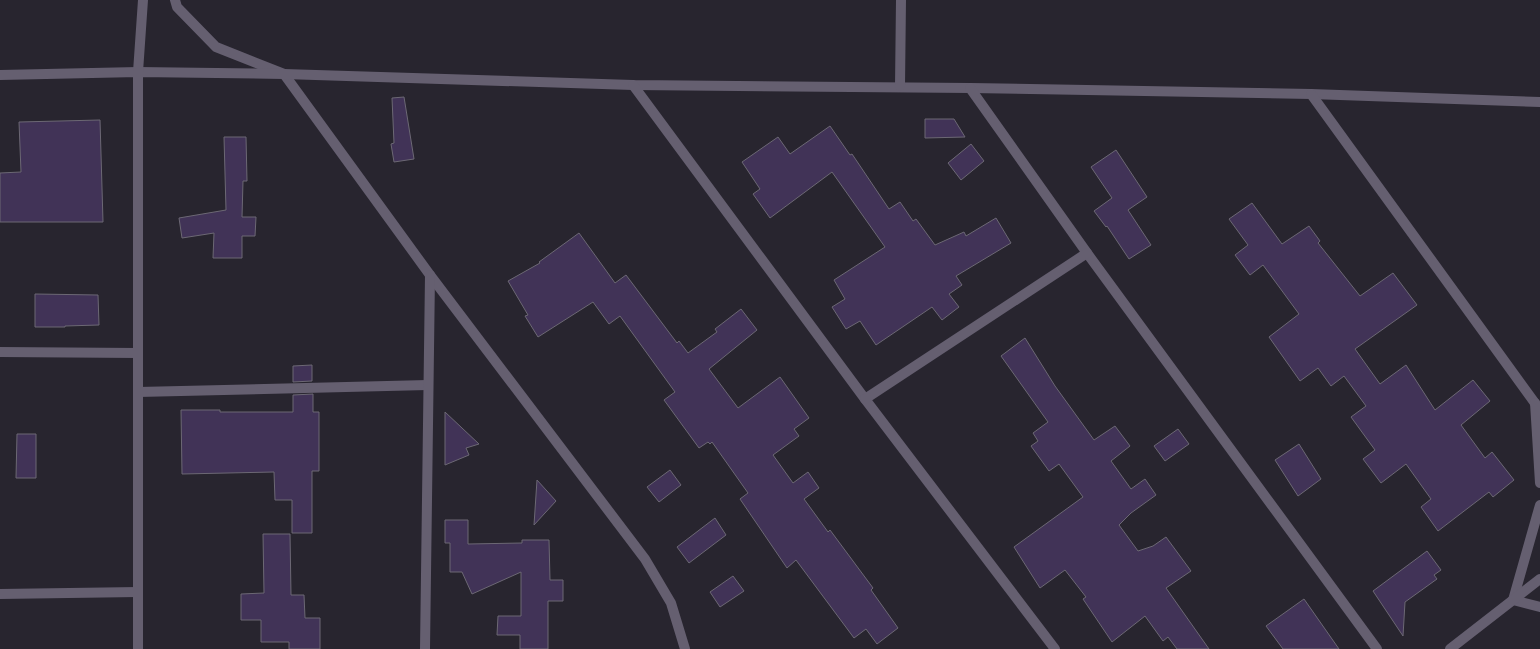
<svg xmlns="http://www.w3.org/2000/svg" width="1540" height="649" viewBox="0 0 1540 649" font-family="'Space Grotesk',sans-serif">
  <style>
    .building { fill: #413357; stroke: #6c6874 }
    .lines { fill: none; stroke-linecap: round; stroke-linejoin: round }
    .minor { stroke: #655f70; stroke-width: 10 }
  </style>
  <rect width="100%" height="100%" fill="#28252f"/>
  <g class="building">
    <path d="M 404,97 L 414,159 L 394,162 L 391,144 L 394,143 L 392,98 Z"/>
    <path d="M 925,119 L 954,119 L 965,137 L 925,138 Z"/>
    <path d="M 100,120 L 103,222 L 0,222 L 0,173 L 21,172 L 19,122 Z"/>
    <path d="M 830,126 L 850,155 L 852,154 L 889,209 L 900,202 L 913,221 L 916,219 L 935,245 L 964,232 L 966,236 L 996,218 L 1011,243 L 956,276 L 962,285 L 949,294 L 959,307 L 942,320 L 932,307 L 876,345 L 860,321 L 846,329 L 832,307 L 845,299 L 834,280 L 885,247 L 832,172 L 770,218 L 753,194 L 760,189 L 742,162 L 778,137 L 790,154 Z"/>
    <path d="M 224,137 L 246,137 L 247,181 L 243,181 L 242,217 L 256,217 L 255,236 L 242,236 L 242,258 L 213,258 L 214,233 L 182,238 L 179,218 L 226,210 Z"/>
    <path d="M 971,144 L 984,161 L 961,180 L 948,163 Z"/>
    <path d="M 1116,150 L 1147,197 L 1128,210 L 1151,245 L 1129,259 L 1107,226 L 1106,227 L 1094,211 L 1112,198 L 1091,167 Z"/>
    <path d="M 1252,203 L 1282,244 L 1309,226 L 1320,241 L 1318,243 L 1360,296 L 1393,273 L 1417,305 L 1355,349 L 1380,384 L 1406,365 L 1435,410 L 1473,380 L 1490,401 L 1461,425 L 1485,458 L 1492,452 L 1514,480 L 1493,497 L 1489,492 L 1438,531 L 1421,507 L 1431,499 L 1406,464 L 1381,483 L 1363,459 L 1375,450 L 1351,417 L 1366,406 L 1344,376 L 1331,386 L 1318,368 L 1300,381 L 1269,337 L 1299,314 L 1263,265 L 1250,275 L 1235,255 L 1248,245 L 1229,219 Z"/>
    <path d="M 579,233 L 615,283 L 626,275 L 677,343 L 679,341 L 688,353 L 717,332 L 715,329 L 741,309 L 757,330 L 709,369 L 738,408 L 780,377 L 809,418 L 794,429 L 799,436 L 773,455 L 793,483 L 808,472 L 819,488 L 804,499 L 828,532 L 830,530 L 873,588 L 871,590 L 898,628 L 877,644 L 866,629 L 854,638 L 796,560 L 787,568 L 740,499 L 748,493 L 712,442 L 710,444 L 708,442 L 699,448 L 664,400 L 675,392 L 620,316 L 609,324 L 593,302 L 538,337 L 525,316 L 528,315 L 508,281 L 540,263 L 539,262 Z"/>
    <path d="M 35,294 L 98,295 L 99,325 L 65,326 L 65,327 L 35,327 Z"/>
    <path d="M 1025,338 L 1055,386 L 1094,440 L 1115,426 L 1130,446 L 1111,461 L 1131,489 L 1145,479 L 1156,495 L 1131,513 L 1119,525 L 1138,551 L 1153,546 L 1166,537 L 1191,571 L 1166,588 L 1209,649 L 1177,649 L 1168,637 L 1163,641 L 1145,616 L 1112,642 L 1083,599 L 1086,597 L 1065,570 L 1040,588 L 1014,547 L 1083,497 L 1059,464 L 1049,471 L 1031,446 L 1038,441 L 1033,433 L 1048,422 L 1001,356 Z"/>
    <path d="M 312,365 L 312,381 L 293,382 L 293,366 Z"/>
    <path d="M 313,394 L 313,412 L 319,412 L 319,471 L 312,471 L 312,533 L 292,533 L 292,500 L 275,500 L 274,472 L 182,474 L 181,410 L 220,410 L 220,412 L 293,412 L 293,395 Z"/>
    <path d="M 445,412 L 479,444 L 466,448 L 469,455 L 445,465 Z"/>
    <path d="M 1178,429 L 1189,444 L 1165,461 L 1154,446 Z"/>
    <path d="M 17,434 L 36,434 L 36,478 L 16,478 Z"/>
    <path d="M 1299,444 L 1321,479 L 1298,496 L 1275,460 Z"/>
    <path d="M 670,470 L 681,485 L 659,502 L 647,487 Z"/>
    <path d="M 537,480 L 556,501 L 534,525 Z"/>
    <path d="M 715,518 L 726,535 L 689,563 L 677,547 Z"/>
    <path d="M 445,520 L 468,520 L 468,544 L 522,543 L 522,540 L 549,540 L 550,580 L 563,580 L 563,601 L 548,601 L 548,649 L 520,649 L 520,635 L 497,635 L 498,616 L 521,616 L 521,572 L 472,594 L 462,572 L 450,572 L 450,543 L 445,543 Z"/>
    <path d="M 263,534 L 290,534 L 291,595 L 304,595 L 305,618 L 320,618 L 320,649 L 289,649 L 289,642 L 261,642 L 261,620 L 241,620 L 241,594 L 264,593 Z"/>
    <path d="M 1427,551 L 1441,570 L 1434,575 L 1437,579 L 1405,602 L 1403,636 L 1373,591 Z"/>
    <path d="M 733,576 L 744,591 L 720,607 L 710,592 Z"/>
    <path d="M 1304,599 L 1339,649 L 1283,649 L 1266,626 Z"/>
  </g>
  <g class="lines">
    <g class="minor">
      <path d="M 175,0 L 177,7 L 216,47 L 284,74 L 430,275 L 645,559 L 671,603 L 685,649"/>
      <path d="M 0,75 L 138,72 L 284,74 L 633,85 L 970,88 L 1311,94 L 1540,102"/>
      <path d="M 633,85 L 865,399 L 1055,649"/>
      <path d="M 900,86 L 901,0"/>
      <path d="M 970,88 L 1087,253 L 1377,649"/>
      <path d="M 1311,94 L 1540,410"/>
      <path d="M 0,352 L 138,353"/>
      <path d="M 138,392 L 428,385"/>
      <path d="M 865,399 L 1087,253"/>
      <path d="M 1535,403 L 1540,483"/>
      <path d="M 1540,505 L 1513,600 L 1540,607"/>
      <path d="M 0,594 L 138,592"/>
      <path d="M 138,649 L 138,72 L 143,0"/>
      <path d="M 425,649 L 430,275"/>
      <path d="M 1450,649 L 1540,579"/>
    </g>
  </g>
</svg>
